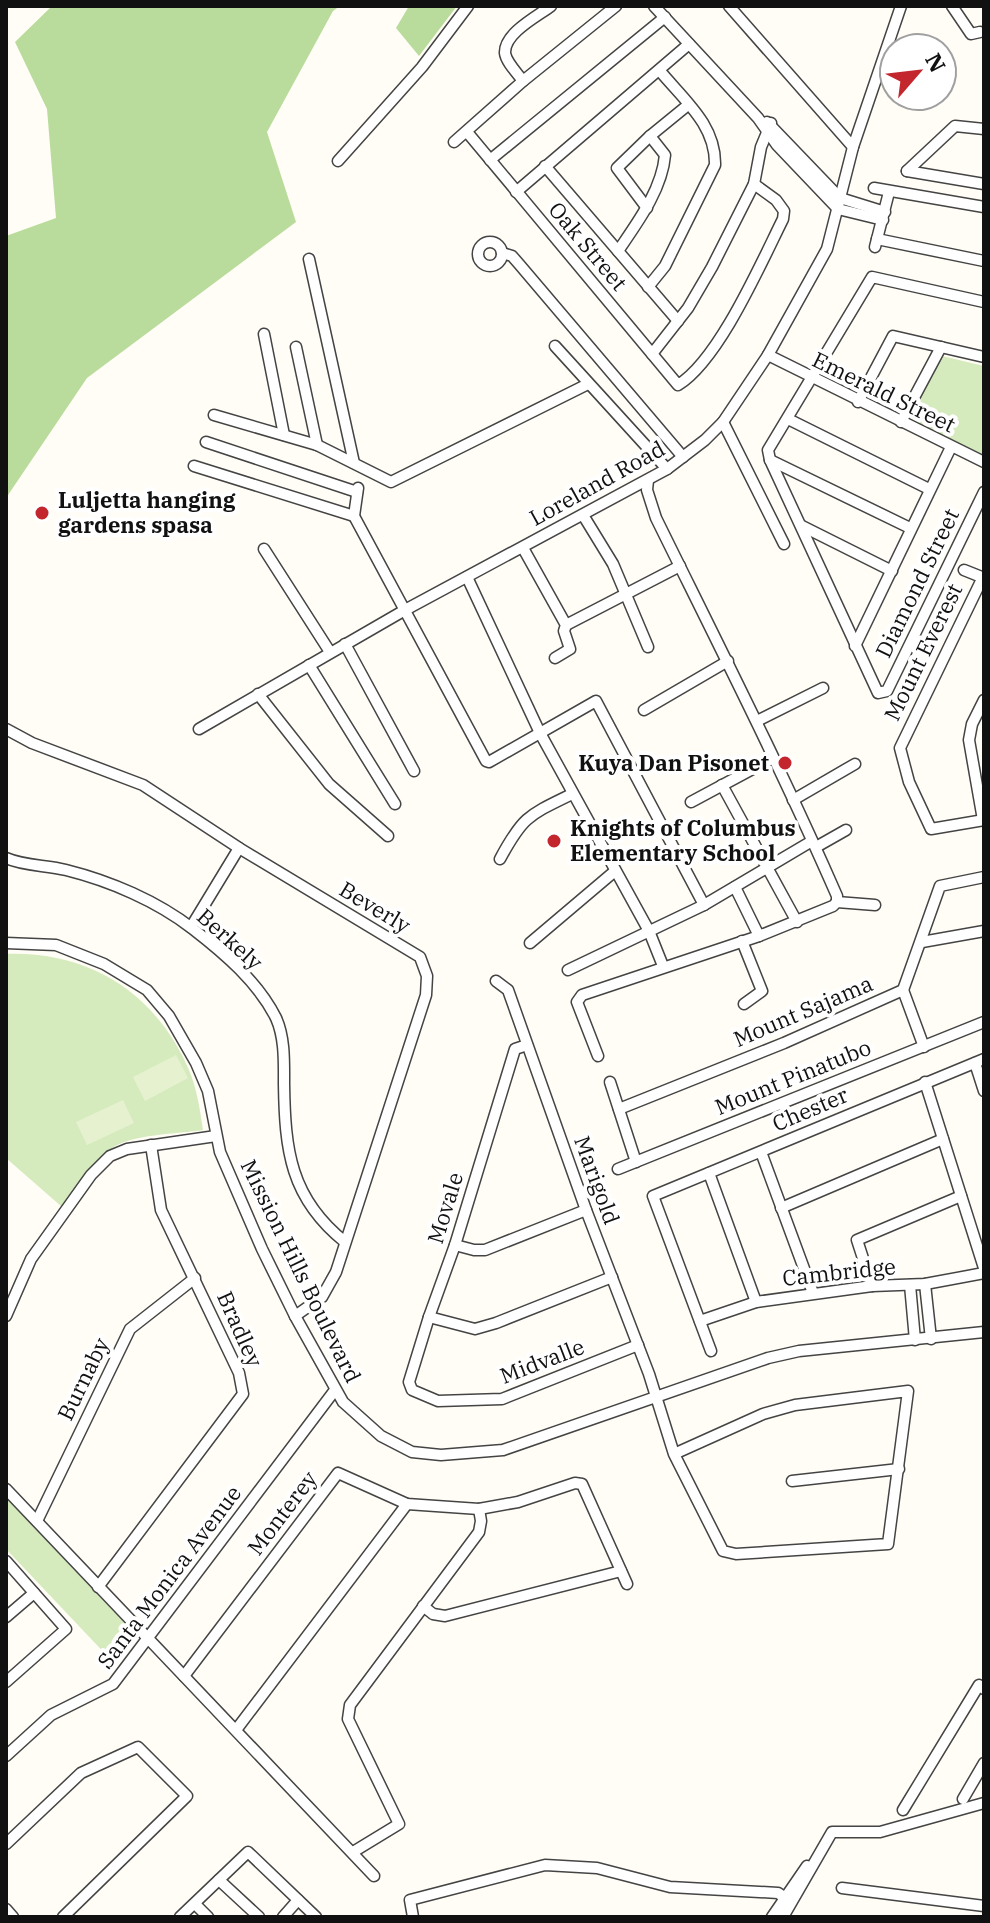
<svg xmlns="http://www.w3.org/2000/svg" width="990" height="1923" viewBox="0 0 990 1923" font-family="'IBM Plex Serif',serif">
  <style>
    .green { fill: #d5ebbd }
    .forest { fill: #b9dc9c }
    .pitch { fill: #e6f2cf }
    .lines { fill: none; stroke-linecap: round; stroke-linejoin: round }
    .minor-casing { stroke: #444; stroke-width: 13 }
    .minor { stroke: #fff; stroke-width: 10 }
    .poi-dot { fill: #c4262e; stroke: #fff; stroke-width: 3 }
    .labels { text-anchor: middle; stroke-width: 8; stroke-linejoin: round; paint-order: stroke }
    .street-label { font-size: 22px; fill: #111; stroke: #fff }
    .poi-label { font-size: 22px; font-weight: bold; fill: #111; stroke: #fff; text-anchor: start }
  </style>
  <rect width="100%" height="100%" fill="#fffdf5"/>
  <g class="green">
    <path d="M 942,356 L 984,366 L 984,455 L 908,418 Z"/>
    <path d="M 6,954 C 89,951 156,993 189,1070 C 197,1089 200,1110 203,1130 C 178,1134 130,1134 111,1149 C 91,1163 77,1187 62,1207 L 6,1158 Z"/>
    <path d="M 6,1498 L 135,1634 L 112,1661 L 6,1549 Z"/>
  </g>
  <g class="forest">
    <path d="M 52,6 L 340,6 L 333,11 L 267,132 L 296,222 L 87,378 L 6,498 L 6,236 L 56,218 L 47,109 L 15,42 Z"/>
    <path d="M 409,6 L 457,6 L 419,56 L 396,28 Z"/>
  </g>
  <g class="pitch">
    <path d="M 176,1055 L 188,1078 L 145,1101 L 133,1077 Z"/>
    <path d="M 123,1100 L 134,1123 L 87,1145 L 76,1122 Z"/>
  </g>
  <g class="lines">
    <g class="minor-casing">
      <g id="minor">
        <path d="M 654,6 L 758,118 L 777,145 L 838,209 L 883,220"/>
        <path d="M 729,6 L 853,147"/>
        <path d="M 952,6 L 971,34 L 980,32"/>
        <path d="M 523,81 C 518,74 506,62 505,53 C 504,33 538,16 551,6"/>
        <path d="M 767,122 L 840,198 L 885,212"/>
        <path d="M 467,132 L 678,385 C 719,360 761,263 783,219 L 784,211 L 776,200 L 754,184"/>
        <path d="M 454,142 L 523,81 L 616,6"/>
        <path d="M 490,160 L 665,17"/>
        <path d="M 338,161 L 422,67 L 468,6"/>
        <path d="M 545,166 L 678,321"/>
        <path d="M 907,171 L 955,126 L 984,129"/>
        <path d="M 907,171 L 984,184"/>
        <path d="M 874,188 L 984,207"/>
        <path d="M 516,192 L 689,44"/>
        <path d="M 647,208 L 617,168 L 650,136 L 688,105"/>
        <path d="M 877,239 L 984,261"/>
        <circle cx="490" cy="254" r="12"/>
        <path d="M 875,247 L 889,192"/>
        <path d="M 618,251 C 637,223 662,190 665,155 L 650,136"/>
        <path d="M 502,253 L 512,256 L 519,264 L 683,457"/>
        <path d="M 309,259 L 354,463"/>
        <path d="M 648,287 L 665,266 L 715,165 C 716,125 684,100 660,71"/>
        <path d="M 984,302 L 872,277 L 768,450 L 770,460 L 878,693 L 887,691 L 984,492"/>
        <path d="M 264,334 L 284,435"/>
        <path d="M 555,346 L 667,469"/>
        <path d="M 296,347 L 317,445"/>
        <path d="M 652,354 L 688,308 L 712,267 L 754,184 L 761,147 L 771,123"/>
        <path d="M 768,355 L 984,462"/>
        <path d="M 858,402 L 893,336 L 984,357"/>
        <path d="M 214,415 L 317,445 L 391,482 L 588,384"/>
        <path d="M 788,419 L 929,489"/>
        <path d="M 723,422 L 784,544"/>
        <path d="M 901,422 L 941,347"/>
        <path d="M 206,442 L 357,492"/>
        <path d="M 770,460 L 910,528"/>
        <path d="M 194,466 L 354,516"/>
        <path d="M 648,480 L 647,490 L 656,518 C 718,644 781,768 837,896 L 837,902"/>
        <path d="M 358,488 L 354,516 L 486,761 L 489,762 L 596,701 L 704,905"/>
        <path d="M 583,515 L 613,564 L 648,647"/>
        <path d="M 802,526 L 892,571"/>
        <path d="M 523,548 L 566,625 L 564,631 L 570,649 L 555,658"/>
        <path d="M 264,549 L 330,652"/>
        <path d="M 964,570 L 984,578"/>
        <path d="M 467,577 L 540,733 L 649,931 L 663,966"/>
        <path d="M 983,577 L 900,748 L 909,782 L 931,829 L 984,820"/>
        <path d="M 566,625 L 680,566"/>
        <path d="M 345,644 L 414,771"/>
        <path d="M 855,646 L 951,447"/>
        <path d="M 309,665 L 395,804"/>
        <path d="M 258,694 L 329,784 L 388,836"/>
        <path d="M 644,710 L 728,661"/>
        <path d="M 757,721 L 823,688"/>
        <path d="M 6,729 L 32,743 L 143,785 L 239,848 L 420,957 L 427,976 L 426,995 L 336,1272 L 322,1297 L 295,1316"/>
        <path d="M 199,729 L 405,610 L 667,469 L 705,440 L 723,422 L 768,355 L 827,249 L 853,147 L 901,6"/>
        <path d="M 722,785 L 797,922"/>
        <path d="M 793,800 L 855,764"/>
        <path d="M 691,802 L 773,758"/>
        <path d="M 983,820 L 969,740 L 972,724 L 984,700"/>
        <path d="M 816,847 L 846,830"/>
        <path d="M 6,858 C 24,866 46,865 66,870 C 110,881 157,901 193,929 C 224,953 258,982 276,1018 C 285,1038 284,1062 284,1084 C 285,1150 290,1198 345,1242"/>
        <path d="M 500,859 C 523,816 529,815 572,794"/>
        <path d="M 735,887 L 759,936"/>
        <path d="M 191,927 L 239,848"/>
        <path d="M 742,941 L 762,991 L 744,1004"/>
        <path d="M 922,942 L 984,931"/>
        <path d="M 6,943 L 56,945 L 104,964 L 147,990 L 169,1016 L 196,1063 L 208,1091 L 220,1152 L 262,1249 L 295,1316 L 343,1402 L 381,1436 L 412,1452 L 441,1455 L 503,1450 L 768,1358 L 799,1351 L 984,1332"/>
        <path d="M 530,943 L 615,871"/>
        <path d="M 568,970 L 704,905 L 812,841"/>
        <path d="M 496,981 L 508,990 L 586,1210 L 649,1374 L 674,1454 L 723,1551 L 736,1554 L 888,1544 L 908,1391 L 795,1405 L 763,1414 L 674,1454"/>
        <path d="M 903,990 L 924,1047"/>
        <path d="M 527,1045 L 515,1049 L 455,1245 L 429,1317 L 409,1382 L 412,1390 L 438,1401 L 502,1399 L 638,1345"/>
        <path d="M 598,1056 L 577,1002 L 582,995 L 759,936 L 833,906 L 837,902 L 875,905"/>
        <path d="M 975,1063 L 984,1091"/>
        <path d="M 610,1082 L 636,1162"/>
        <path d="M 925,1082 L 984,1268"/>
        <path d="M 619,1109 L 784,1043 L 903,990 L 940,886 L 984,877"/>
        <path d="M 761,1152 L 813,1293"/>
        <path d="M 618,1169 L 984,1022"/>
        <path d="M 709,1173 L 756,1302"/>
        <path d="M 781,1208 L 943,1139"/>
        <path d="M 455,1245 L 474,1250 L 485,1250 L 586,1210"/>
        <path d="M 925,1284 L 931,1339"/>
        <path d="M 910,1285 L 915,1340"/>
        <path d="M 872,1286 L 857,1240 L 961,1196"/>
        <path d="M 6,1316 L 31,1259 L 91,1175 L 110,1156 L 127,1149 L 216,1136"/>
        <path d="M 429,1317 L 475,1329 L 496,1323 L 612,1277"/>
        <path d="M 700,1321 L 756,1302 L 872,1286 L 925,1284 L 984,1273"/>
        <path d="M 711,1351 L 653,1196 L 984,1059"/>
        <path d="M 792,1481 L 899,1469"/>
        <path d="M 6,1489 L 374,1876"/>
        <path d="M 37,1521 L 130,1329 L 195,1278"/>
        <path d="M 6,1561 L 66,1629 L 6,1682"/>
        <path d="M 98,1587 L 243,1394 L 239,1373 L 161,1210 L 151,1145"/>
        <path d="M 423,1606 L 433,1614 L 445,1616 L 621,1571"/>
        <path d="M 6,1617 L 34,1593"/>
        <path d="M 184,1676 L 338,1473 L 407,1504 L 479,1509 L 518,1502 L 575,1483 L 582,1484 L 627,1584"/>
        <path d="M 236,1730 L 407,1504"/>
        <path d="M 6,1756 L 51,1715 L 113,1684 L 335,1390"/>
        <path d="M 963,1799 L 984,1763"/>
        <path d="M 903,1810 L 979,1685 L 984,1689"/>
        <path d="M 6,1844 L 81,1773 L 138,1747 L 187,1796 L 63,1917"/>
        <path d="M 353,1852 L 399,1824 L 348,1719 L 350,1705 L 479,1532 L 481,1521 L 479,1509"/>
        <path d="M 219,1880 L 259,1917"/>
        <path d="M 842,1888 L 984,1906"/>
        <path d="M 195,1904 L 208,1917"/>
        <path d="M 6,1909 L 13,1917"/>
        <path d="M 180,1917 L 248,1852 L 316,1917"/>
        <path d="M 283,1917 L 298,1900"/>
        <path d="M 413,1917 L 410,1900 L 545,1865 L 597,1868 L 670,1887 L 778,1893 L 784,1897"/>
        <path d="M 772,1917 L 807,1866"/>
        <path d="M 783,1917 L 832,1832 L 880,1832 L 984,1803"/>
      </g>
    </g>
    <use href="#minor" class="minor"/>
  </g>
  <g class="poi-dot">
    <circle cx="42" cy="513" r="8"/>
    <circle cx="785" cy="763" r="8"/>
    <circle cx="554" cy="841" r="8"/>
  </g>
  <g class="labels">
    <g class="street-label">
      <text transform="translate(588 246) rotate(50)" y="8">Oak Street</text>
      <text transform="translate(884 392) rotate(26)" y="8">Emerald Street</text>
      <text transform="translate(597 483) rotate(-29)" y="8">Loreland Road</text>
      <text transform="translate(917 583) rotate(-64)" y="8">Diamond Street</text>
      <text transform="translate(923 652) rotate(-64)" y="8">Mount Everest</text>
      <text transform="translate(375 907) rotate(31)" y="8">Beverly</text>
      <text transform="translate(230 939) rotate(42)" y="8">Berkely</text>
      <text transform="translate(803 1011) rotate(-23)" y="8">Mount Sajama</text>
      <text transform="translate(793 1077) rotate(-22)" y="8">Mount Pinatubo</text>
      <text transform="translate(810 1109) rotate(-23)" y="8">Chester</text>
      <text transform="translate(597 1180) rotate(70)" y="8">Marigold</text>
      <text transform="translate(445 1208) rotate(-73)" y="8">Movale</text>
      <text transform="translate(301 1271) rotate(64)" y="8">Mission Hills Boulevard</text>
      <text transform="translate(839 1272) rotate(-6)" y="8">Cambridge</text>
      <text transform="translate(240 1329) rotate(66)" y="8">Bradley</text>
      <text transform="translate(542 1361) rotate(-21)" y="8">Midvalle</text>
      <text transform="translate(83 1379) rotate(-64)" y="8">Burnaby</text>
      <text transform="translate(282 1513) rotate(-53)" y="8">Monterey</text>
      <text transform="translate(169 1577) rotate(-53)" y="8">Santa Monica Avenue</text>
    </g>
    <g class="poi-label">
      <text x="58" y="508">Luljetta hanging<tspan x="58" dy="25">gardens spasa</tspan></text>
      <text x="769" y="771" text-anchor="end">Kuya Dan Pisonet</text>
      <text x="570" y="836">Knights of Columbus<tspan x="570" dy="25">Elementary School</tspan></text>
    </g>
  </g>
  <rect width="990" height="1923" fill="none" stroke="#111111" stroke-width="16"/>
  <g transform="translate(918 72) rotate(62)"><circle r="38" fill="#ffffff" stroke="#a0a0a0" stroke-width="2"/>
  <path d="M0-6L14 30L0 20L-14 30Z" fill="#c4262e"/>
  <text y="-12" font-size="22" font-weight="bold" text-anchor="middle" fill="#111111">N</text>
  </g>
</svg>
